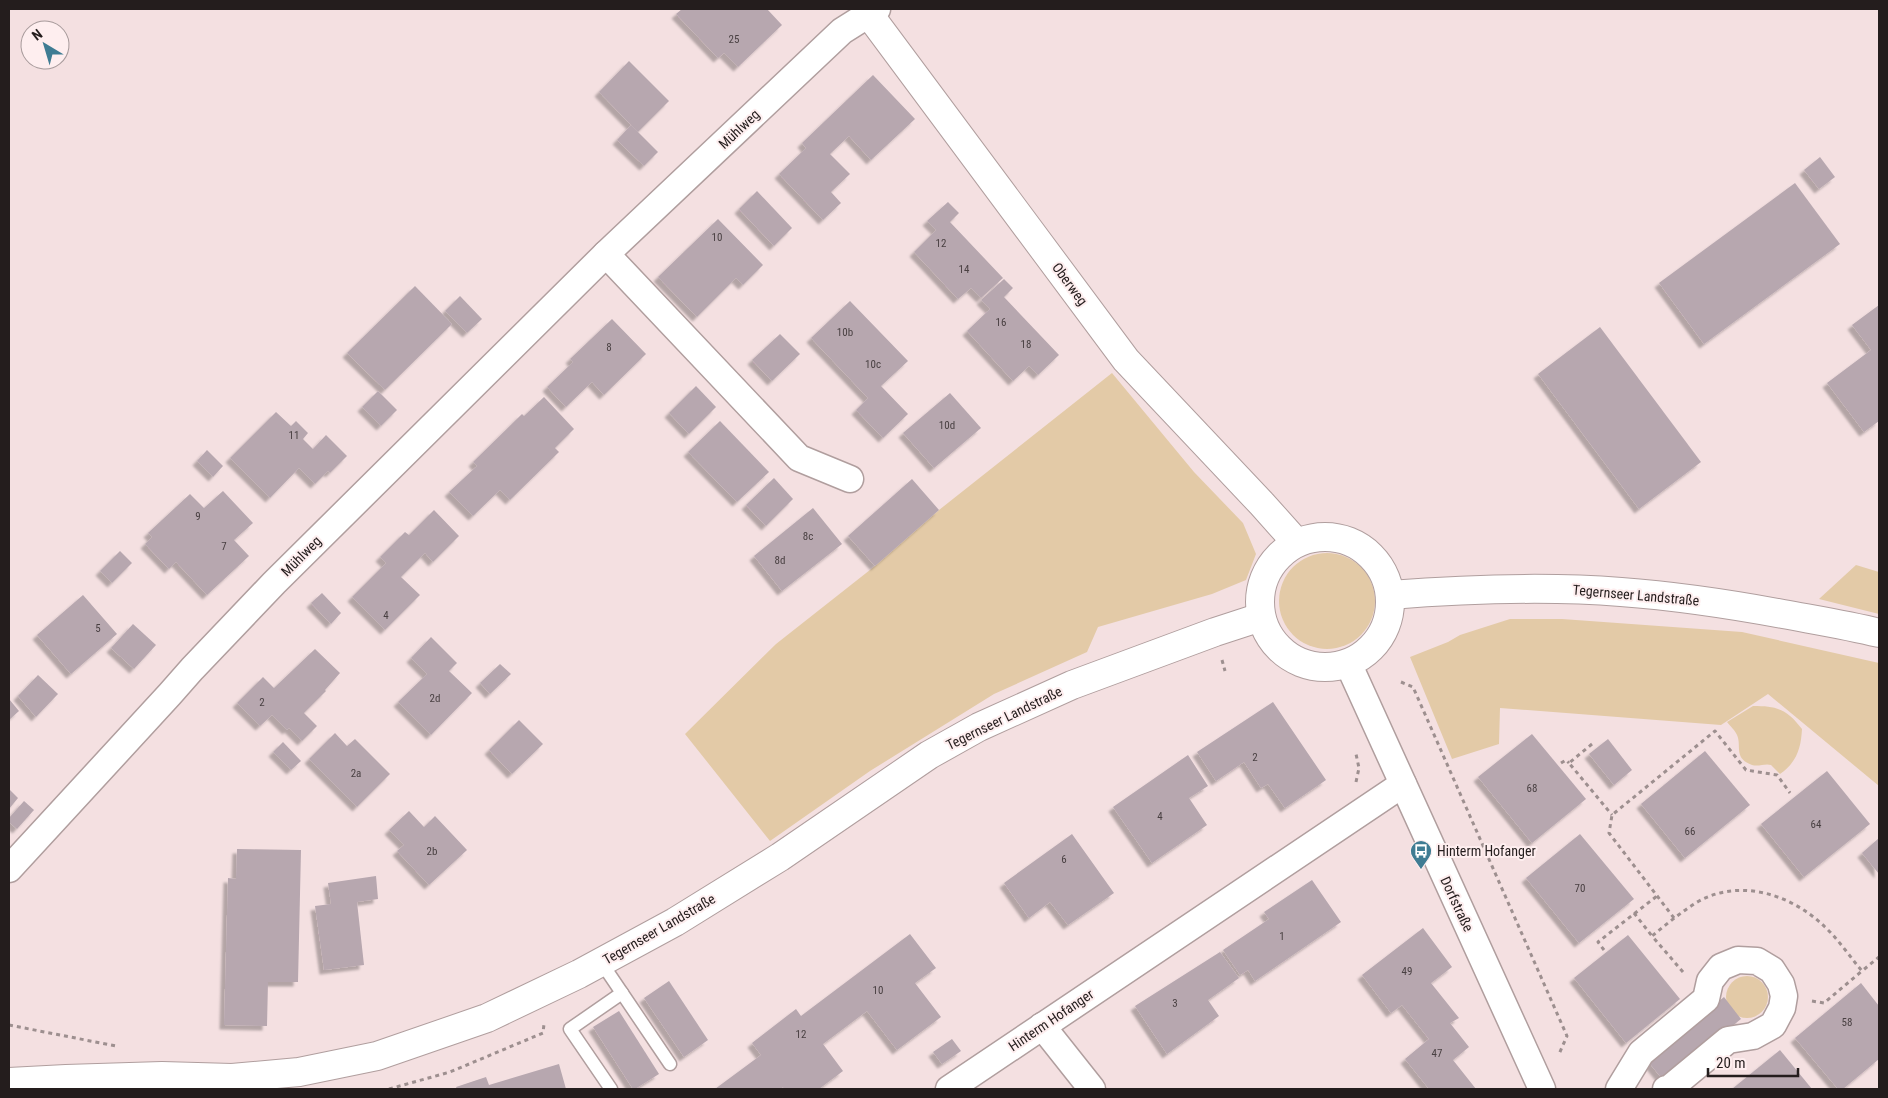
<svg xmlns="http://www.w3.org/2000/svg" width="1888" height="1098" viewBox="0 0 1888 1098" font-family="'Roboto Condensed',sans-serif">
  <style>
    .green { fill: #e3caa7 }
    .building { fill: #b7a7af; filter: url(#shadow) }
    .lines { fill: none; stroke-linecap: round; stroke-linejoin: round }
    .service-casing { stroke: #b09e9e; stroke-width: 15 }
    .minor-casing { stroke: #b09e9e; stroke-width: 29 }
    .tertiary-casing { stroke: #b09e9e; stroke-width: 30 }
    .secondary-casing { stroke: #b09e9e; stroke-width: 30 }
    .path { stroke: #9d8f8f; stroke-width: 3; stroke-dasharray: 4 4; stroke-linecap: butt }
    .service { stroke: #fff; stroke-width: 12 }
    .minor { stroke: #fff; stroke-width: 26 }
    .tertiary { stroke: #fff; stroke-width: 28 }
    .secondary { stroke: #fff; stroke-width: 28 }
    .labels { text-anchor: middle; stroke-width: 4; stroke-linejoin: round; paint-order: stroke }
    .number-label { font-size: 11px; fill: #494042 }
    .street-label { font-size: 14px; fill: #241d1d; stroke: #feeeef }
    .poi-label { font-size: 14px; fill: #241d1d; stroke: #feeeef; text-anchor: start }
  </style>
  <defs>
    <filter id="shadow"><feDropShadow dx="-4.5" dy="4.5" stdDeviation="1" flood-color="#0004"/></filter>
  </defs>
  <rect width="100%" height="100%" fill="#f4e0e1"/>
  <g class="green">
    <path d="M 1112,373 L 1194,472 L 1243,523 L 1256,554 L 1246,580 L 1212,594 L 1098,627 L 1087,652 L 994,694 L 870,771 L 770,841 L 685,734 L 776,644 L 875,566 L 939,510 Z"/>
    <circle cx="1327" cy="601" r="48"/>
    <path d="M 1856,565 L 1879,572 L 1879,614 L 1819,599 Z"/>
    <path d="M 1510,619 L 1562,619 L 1742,632 L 1879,663 L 1879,786 L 1768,694 L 1721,725 L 1500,708 L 1499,744 L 1452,759 L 1410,657 L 1448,642 L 1460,635 Z"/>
    <path d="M 1753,706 C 1777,706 1787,709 1802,729 C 1801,748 1797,762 1780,774 L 1771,765 C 1765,763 1759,767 1752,765 C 1733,758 1742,746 1737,735 C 1735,730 1730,726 1727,722 Z"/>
    <circle cx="1747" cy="997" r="21"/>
  </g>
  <g class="building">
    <path d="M 682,9 L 767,9 L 782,25 L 738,67 L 724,53 L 718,58 L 676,14 Z"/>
    <path d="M 629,61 L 669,101 L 638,132 L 599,92 Z"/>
    <path d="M 873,75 L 915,119 L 871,160 L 849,136 L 830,154 L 850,174 L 831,192 L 841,203 L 823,220 L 779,174 L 806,148 L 802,143 Z"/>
    <path d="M 631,125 L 658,152 L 644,166 L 617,140 Z"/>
    <path d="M 1820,157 L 1835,177 L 1819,189 L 1804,170 Z"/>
    <path d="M 1795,183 L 1840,244 L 1704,344 L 1659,283 Z"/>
    <path d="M 757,191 L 792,228 L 774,246 L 739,209 Z"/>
    <path d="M 948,202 L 959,213 L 950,222 L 1003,278 L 981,298 L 971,288 L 958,299 L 914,252 L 936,230 L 927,221 Z"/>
    <path d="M 718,219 L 763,265 L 743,285 L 736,278 L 697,317 L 658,277 Z"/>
    <path d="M 1004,279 L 1013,288 L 1004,297 L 1059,355 L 1038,375 L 1029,366 L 1013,381 L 967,331 L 990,309 L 981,300 Z"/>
    <path d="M 415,286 L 452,324 L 385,390 L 347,353 Z"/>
    <path d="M 460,296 L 482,319 L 467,333 L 445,311 Z"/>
    <path d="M 850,301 L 908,361 L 881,386 L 908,414 L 883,438 L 856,410 L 868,398 L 811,338 Z"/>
    <path d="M 1879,305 L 1879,421 L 1864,432 L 1827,383 L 1871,350 L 1852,325 Z"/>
    <path d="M 612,319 L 646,354 L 604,395 L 592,382 L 566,407 L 547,387 L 573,362 L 570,359 Z"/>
    <path d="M 1600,327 L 1701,462 L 1639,509 L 1538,374 Z"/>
    <path d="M 780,334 L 800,354 L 772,381 L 752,360 Z"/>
    <path d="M 696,386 L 716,407 L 689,434 L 669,413 Z"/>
    <path d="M 378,391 L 397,410 L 381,426 L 362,407 Z"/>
    <path d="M 950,393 L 981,428 L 934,468 L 903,433 Z"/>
    <path d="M 544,397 L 574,429 L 555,448 L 559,452 L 510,500 L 500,490 L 473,516 L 449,492 L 477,466 L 473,462 L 522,414 L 524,416 Z"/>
    <path d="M 276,412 L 291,426 L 296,421 L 308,433 L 303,439 L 313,449 L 326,435 L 347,456 L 330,473 L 328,471 L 315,484 L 299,468 L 270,498 L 230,458 Z"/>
    <path d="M 720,421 L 769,472 L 737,502 L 688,452 Z"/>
    <path d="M 207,450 L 223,466 L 213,477 L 197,461 Z"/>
    <path d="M 774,478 L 793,499 L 766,526 L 746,505 Z"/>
    <path d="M 912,479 L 939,510 L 875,566 L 848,536 Z"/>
    <path d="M 223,491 L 253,523 L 234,540 L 249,556 L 207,595 L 176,562 L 169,569 L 145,544 L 152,537 L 148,533 L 190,494 L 204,508 Z"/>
    <path d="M 813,508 L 842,544 L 782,591 L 754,556 Z"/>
    <path d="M 434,510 L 459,536 L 433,562 L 425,553 L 401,577 L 420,595 L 385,630 L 352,597 L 386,563 L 380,557 L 405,532 L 409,535 Z"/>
    <path d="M 120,551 L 132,563 L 112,583 L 100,571 Z"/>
    <path d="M 322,593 L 341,613 L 331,624 L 311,603 Z"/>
    <path d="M 83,595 L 117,634 L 71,674 L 37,635 Z"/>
    <path d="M 133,624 L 156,645 L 134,669 L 111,648 Z"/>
    <path d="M 431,637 L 457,663 L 449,671 L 472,693 L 431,735 L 398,702 L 427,674 L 411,658 Z"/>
    <path d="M 315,649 L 340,673 L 325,690 L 326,691 L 304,713 L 317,726 L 302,741 L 289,728 L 287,730 L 272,715 L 260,726 L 237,703 L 263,677 L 274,688 Z"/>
    <path d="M 500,664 L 511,674 L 490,694 L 480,683 Z"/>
    <path d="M 38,675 L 58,694 L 36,717 L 18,696 Z"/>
    <path d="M 9,699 L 19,711 L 9,720 Z"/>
    <path d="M 1273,702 L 1326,780 L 1285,808 L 1268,784 L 1261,788 L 1244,762 L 1216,781 L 1197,752 Z"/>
    <path d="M 519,720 L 543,744 L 512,774 L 489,750 Z"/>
    <path d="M 335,733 L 347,746 L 355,739 L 390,774 L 357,807 L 309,759 Z"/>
    <path d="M 1532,734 L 1586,799 L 1532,843 L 1478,777 Z"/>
    <path d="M 1608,739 L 1632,770 L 1614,785 L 1589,754 Z"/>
    <path d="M 283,742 L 301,761 L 291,770 L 273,752 Z"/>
    <path d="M 1705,751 L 1750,805 L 1685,858 L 1641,804 Z"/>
    <path d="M 1188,755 L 1208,786 L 1189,798 L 1207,825 L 1152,863 L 1113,807 Z"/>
    <path d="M 1827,771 L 1870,824 L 1804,877 L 1761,824 Z"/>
    <path d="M 9,789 L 18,798 L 9,809 Z"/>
    <path d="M 24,801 L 34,810 L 17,829 L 9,822 L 9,818 Z"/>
    <path d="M 409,811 L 424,827 L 435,816 L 467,850 L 429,885 L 397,851 L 404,845 L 389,830 Z"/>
    <path d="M 1072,834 L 1114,893 L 1068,925 L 1050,902 L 1029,918 L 1004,883 Z"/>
    <path d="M 1580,834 L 1634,899 L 1579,943 L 1526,878 Z"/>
    <path d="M 1879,838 L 1879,874 L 1862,853 Z"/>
    <path d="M 237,849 L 301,850 L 298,982 L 268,982 L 267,1026 L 224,1025 L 228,878 L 236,879 Z"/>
    <path d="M 376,876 L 378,899 L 357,902 L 364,965 L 324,970 L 315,906 L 331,904 L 328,883 Z"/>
    <path d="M 1312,880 L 1341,922 L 1255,981 L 1248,970 L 1240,975 L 1223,950 L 1269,919 L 1264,912 Z"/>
    <path d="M 1423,928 L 1452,967 L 1431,983 L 1459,1018 L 1450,1023 L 1469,1047 L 1453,1060 L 1476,1089 L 1429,1089 L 1405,1059 L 1429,1039 L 1402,1005 L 1391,1013 L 1362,975 Z"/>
    <path d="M 910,934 L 936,968 L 915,983 L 941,1017 L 897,1050 L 867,1011 L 823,1044 L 843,1071 L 819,1089 L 784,1089 L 783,1087 L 780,1089 L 715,1089 L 761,1055 L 752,1043 L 796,1009 L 801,1016 Z"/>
    <path d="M 1628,935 L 1680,999 L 1626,1043 L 1574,978 Z"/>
    <path d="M 1220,952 L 1239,978 L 1208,1000 L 1219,1016 L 1167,1054 L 1135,1006 Z"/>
    <path d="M 669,981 L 708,1040 L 684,1057 L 644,998 Z"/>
    <path d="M 1861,983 L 1879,1006 L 1879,1059 L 1843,1089 L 1838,1089 L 1795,1038 Z"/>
    <path d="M 1724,997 L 1741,1019 L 1664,1081 L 1646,1059 Z"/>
    <path d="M 619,1011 L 659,1074 L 635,1089 L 633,1089 L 593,1027 Z"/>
    <path d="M 952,1039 L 961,1051 L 942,1064 L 933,1052 Z"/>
    <path d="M 1780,1050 L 1812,1089 L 1732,1089 Z"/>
    <path d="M 559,1064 L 566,1089 L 457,1089 L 456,1087 L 486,1077 L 489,1085 Z"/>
  </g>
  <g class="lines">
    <g class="service-casing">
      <g id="service">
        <path d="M 601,962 L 670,1064"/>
        <path d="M 611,1089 L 570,1029 L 622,993"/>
      </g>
    </g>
    <g class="minor-casing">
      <g id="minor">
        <path d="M 606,254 L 799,458 L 850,479"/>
        <path d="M 1348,663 L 1542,1089"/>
        <path d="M 9,869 L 170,694 L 192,669 L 274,583 L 606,254 L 842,31 L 877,9"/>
        <path d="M 1042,1026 L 1092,1089"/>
        <path d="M 949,1089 L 1403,784"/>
        <path d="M 1619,1089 L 1641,1053 L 1706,999 L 1710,981 L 1721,967 L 1738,960 L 1757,961 L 1772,970 L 1781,984 L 1784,996 L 1782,1008 L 1773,1025 L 1753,1036 L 1728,1040 L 1670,1088 L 1666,1089"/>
      </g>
    </g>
    <g class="tertiary-casing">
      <path id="tertiary" d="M 865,9 L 1126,360 L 1262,504 L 1296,542"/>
    </g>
    <g class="secondary-casing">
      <g id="secondary">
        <circle cx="1325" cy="602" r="65"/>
        <path d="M 1390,595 C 1467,589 1545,586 1621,592 C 1675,596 1729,604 1783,614 C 1815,620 1847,625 1879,633"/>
        <path d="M 9,1082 L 66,1079 L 162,1076 L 232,1078 L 299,1072 L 377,1056 L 487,1018 L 579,974 L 675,922 L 780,857 L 929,755 L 979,727 L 1072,685 L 1215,632 L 1261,617"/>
      </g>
    </g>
    <g class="path">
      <path d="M 1222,660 L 1225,671"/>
      <path d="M 1401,682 L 1413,687 L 1567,1036 L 1559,1054"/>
      <path d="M 1592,744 L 1569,763 L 1612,815"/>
      <path d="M 1561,763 L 1566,760 L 1569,763"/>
      <path d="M 1356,782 L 1359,768 L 1356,754"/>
      <path d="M 1634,913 L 1652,936"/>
      <path d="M 1674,918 L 1609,833 L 1612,815 L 1715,731 L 1746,770 L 1777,775 L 1790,793"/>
      <path d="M 1604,950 L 1598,942 L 1657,896"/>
      <path d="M 1683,972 L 1652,936 C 1667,924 1682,911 1699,901 C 1742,878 1792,895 1825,927 C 1839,940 1850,957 1862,971 L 1879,957"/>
      <path d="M 1812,1001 L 1824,1003 L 1862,971"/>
      <path d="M 9,1025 L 116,1046"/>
      <path d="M 389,1089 L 450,1072 L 543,1033 L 544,1024"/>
    </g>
    <use href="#service" class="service"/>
    <use href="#minor" class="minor"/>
    <use href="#tertiary" class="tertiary"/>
    <use href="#secondary" class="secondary"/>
  </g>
  <defs>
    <g id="bus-pin" transform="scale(1.125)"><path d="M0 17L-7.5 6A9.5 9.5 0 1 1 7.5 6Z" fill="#3f7c93" stroke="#feeeef"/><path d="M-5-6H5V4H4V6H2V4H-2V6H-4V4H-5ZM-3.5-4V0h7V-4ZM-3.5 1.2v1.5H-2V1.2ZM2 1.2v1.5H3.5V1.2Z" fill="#fff"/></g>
  </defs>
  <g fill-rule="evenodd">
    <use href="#bus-pin" x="1421" y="851"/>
  </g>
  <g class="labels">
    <g class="number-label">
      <text x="734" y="43">25</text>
      <text x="717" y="241">10</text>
      <text x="941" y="247">12</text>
      <text x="964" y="273">14</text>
      <text x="1001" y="326">16</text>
      <text x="845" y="336">10b</text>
      <text x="1026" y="348">18</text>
      <text x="609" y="351">8</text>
      <text x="873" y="368">10c</text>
      <text x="947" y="429">10d</text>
      <text x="294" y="439">11</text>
      <text x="198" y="520">9</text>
      <text x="808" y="540">8c</text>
      <text x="224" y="550">7</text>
      <text x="780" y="564">8d</text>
      <text x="386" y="619">4</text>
      <text x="98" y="632">5</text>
      <text x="435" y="702">2d</text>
      <text x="262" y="706">2</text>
      <text x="1255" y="761">2</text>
      <text x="356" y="777">2a</text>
      <text x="1532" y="792">68</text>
      <text x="1160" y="820">4</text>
      <text x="1816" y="828">64</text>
      <text x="1690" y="835">66</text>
      <text x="432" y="855">2b</text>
      <text x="1064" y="863">6</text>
      <text x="1580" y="892">70</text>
      <text x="1282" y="940">1</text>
      <text x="1407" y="975">49</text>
      <text x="878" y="994">10</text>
      <text x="1175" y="1007">3</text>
      <text x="1847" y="1026">58</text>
      <text x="801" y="1038">12</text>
      <text x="1437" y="1057">47</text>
    </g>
    <g class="street-label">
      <text transform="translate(739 129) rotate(-43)" y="5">Mühlweg</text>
      <text transform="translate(1070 284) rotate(54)" y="5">Oberweg</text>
      <text transform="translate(301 556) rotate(-45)" y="5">Mühlweg</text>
      <text transform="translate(1636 595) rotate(5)" y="5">Tegernseer Landstraße</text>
      <text transform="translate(1004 718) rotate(-26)" y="5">Tegernseer Landstraße</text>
      <text transform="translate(1457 904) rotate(65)" y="5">Dorfstraße</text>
      <text transform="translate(659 929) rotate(-30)" y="5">Tegernseer Landstraße</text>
      <text transform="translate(1051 1020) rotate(-34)" y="5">Hinterm Hofanger</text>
    </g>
    <g class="poi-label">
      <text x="1437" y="856">Hinterm Hofanger</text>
    </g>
  </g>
  <rect width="1888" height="1098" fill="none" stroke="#241d1d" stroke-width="20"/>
  <g transform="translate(45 45) rotate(322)"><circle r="24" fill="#feeeef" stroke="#a79a9b"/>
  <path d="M0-4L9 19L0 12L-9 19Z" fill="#3f7c93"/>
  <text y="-8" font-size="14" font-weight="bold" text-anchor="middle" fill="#241d1d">N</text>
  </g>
  <path d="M1708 1068v8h90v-8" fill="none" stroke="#241d1d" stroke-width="2.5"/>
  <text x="1716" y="1068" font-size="15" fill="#241d1d" stroke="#feeeef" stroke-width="4" paint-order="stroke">20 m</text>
</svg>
